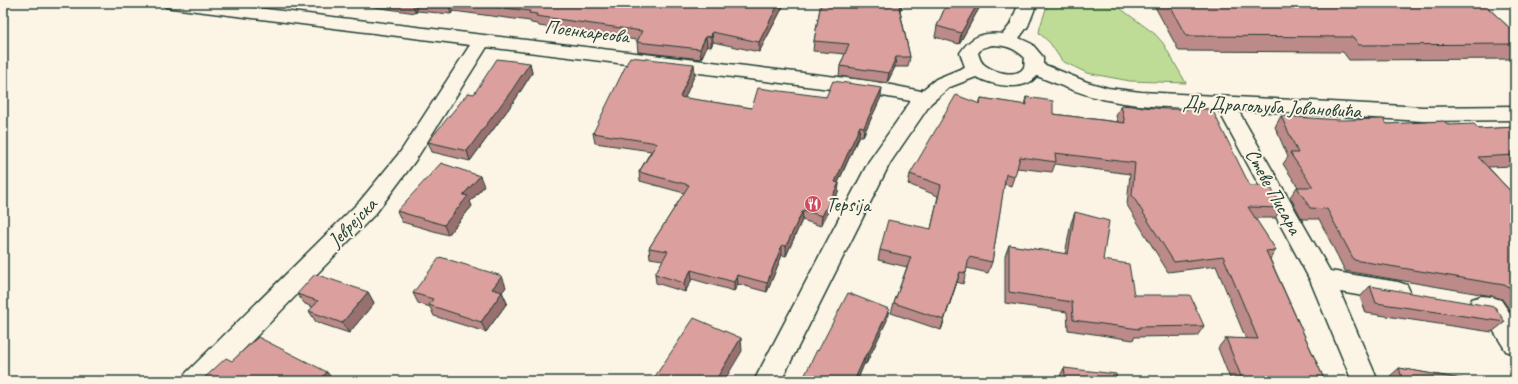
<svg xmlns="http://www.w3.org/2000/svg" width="1518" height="384" viewBox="0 0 1518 384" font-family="Caveat,sans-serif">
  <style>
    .green { fill: #bedc95; stroke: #6e8c64 }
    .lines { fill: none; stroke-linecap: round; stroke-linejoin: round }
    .minor-casing { stroke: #1f3d34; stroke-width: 3 }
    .minor { fill: #fcf5e5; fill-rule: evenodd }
    .wall { fill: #bc8a88; stroke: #1f3d34 }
    .shaded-wall { fill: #99706f; stroke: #1f3d34 }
    .building { fill: #dba09e; stroke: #1f3d34 }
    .labels { text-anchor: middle; stroke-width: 4; stroke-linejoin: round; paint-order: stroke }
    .street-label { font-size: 20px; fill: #1f3d34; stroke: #fcf5e5 }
    .poi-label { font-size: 20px; fill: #1f3d34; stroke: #fcf5e5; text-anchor: start }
  </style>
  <rect width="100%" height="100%" fill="#fcf5e5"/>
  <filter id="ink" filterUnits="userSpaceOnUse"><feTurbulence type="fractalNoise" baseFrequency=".025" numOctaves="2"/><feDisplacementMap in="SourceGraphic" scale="8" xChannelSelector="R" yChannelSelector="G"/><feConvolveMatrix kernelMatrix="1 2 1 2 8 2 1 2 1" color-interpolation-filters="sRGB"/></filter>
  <g filter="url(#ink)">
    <path class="green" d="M 1048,3 L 1113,3 L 1155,34 L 1163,43 L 1186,83 L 1130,81 L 1087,73 L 1062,61 L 1050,43 L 1039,33 L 1040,27 Z"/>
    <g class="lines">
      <g class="minor-casing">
        <g id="minor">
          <path d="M 163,3 L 215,3 L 871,81 L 921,91 L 936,79 L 965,67 L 960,53 C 971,36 983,32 1003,34 L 1010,25 L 1019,3 L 1037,3 L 1028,26 L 1019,38 L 1032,44 L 1043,57 L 1043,64 L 1087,82 L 1108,88 L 1141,92 L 1423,107 L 1515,106 L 1515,120 L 1423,121 L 1238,110 L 1330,271 L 1398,282 L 1407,285 L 1410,292 L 1407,299 L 1398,302 L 1340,292 L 1378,381 L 1352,381 L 1310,280 L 1218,109 C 1181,107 1143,108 1107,100 C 1082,95 1060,85 1037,76 C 1023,93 992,85 976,77 L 950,87 L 931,103 L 890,163 L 781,381 L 754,381 L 869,161 L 911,101 L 871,94 L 487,47 L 415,161 L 376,213 L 213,381 L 182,381 L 186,373 L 360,201 L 401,151 L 470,45 L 172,8 L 166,7 ZM 992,45 C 1005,45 1015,48 1025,58 C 1024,61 1025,65 1024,67 C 1018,79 994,72 986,66 C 981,63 980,59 978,53 L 982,48 Z"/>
          <path d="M 1481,296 L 1492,297 L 1501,300 L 1515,321 L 1515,354 L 1506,351 L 1485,317 L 1472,313 L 1469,306 L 1472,299 Z"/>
        </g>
      </g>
      <use href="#minor" class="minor"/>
    </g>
    <g class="wall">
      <path d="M 346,3 L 658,3 L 688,7 L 691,3 L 785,3 L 759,52 L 713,42 L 711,47 L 707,46 L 701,59 L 638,52 L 637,42 L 637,40 L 539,26 L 538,24 L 531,23 L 530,21 L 453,11 L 451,14 L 417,11 L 416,13 Z"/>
      <path d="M 821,3 L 903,3 L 900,11 L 910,57 L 908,67 L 895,67 L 887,83 L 839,76 L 840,66 L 845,54 L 813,51 L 814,41 Z"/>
      <path d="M 947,3 L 982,3 L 959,44 L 935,37 L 937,26 Z"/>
      <path d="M 1153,3 L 1483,3 L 1515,33 L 1515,58 L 1514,59 L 1349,60 L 1343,52 L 1179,51 Z"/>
      <path d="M 530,63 L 532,73 L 515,100 L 470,161 L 432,152 L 428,142 L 474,94 Z"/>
      <path d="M 695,74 L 684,98 L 752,108 L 826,97 L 881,97 L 863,136 L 859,136 L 838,183 L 839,183 L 838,192 L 821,226 L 802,220 L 786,256 L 782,255 L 767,292 L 738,284 L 734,291 L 692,279 L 685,292 L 656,283 L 655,274 L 663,260 L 650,258 L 649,248 L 684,193 L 640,181 L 639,172 L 651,151 L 595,143 L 593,133 Z"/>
      <path d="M 1026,97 L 1053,114 L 1118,122 L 1116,116 L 1121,105 L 1250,186 L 1282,208 L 1275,218 L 1255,218 L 1276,250 L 1270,259 L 1325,381 L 1231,381 L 1218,348 L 1226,338 L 1246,339 L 1216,266 L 1168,272 L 1127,205 L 1130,174 L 1055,164 L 1052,172 L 1017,168 L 1011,186 L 1004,184 L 992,262 L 988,273 L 967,268 L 963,284 L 957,282 L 941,330 L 891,313 L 894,303 L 907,267 L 878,260 L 880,250 L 931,229 L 938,196 L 908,184 L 910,174 L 979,104 L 981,98 L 1024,105 Z"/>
      <path d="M 1281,116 L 1387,124 L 1448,125 L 1479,129 L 1515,127 L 1515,166 L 1488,167 L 1515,196 L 1515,318 L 1502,299 L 1492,296 L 1345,271 L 1319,219 L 1302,219 L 1290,197 L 1297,187 L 1298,187 L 1283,164 L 1288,157 L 1275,127 Z"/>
      <path d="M 484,186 L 470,202 L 472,206 L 448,235 L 402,222 L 397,211 Z"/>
      <path d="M 1075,212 L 1103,260 L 1134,295 L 1204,326 L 1197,336 L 1134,337 L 1133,340 L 1068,330 L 1067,312 L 1005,303 L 1005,256 L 1009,245 L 1065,254 L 1071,223 Z"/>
      <path d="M 1370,286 L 1505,322 L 1492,332 L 1366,313 L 1360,297 Z"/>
      <path d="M 506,287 L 502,292 L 507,303 L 486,332 L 434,316 L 430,307 L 418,303 L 413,293 Z"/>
      <path d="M 368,292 L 374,303 L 349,333 L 316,322 L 309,311 L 313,307 L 305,304 L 297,294 Z"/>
      <path d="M 887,320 L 866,364 L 864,364 L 857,381 L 802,381 L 818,351 Z"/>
      <path d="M 1064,368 L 1117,381 L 1059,381 L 1059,378 Z"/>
      <path d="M 1399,368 L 1472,381 L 1389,381 L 1388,378 Z"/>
    </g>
    <g class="shaded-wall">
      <path d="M 412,3 L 415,3 L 417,11 L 416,13 Z"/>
      <path d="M 448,3 L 450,3 L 453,11 L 451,14 L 448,4 Z"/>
      <path d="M 779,3 L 785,3 L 759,52 L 759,42 Z"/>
      <path d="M 901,3 L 903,3 L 897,18 L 899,8 Z"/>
      <path d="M 978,3 L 982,3 L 959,44 L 961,33 Z"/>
      <path d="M 712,32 L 713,42 L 711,47 L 711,37 Z"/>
      <path d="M 706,36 L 707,46 L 701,59 L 700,49 Z"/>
      <path d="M 896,57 L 895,67 L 887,83 L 889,73 Z"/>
      <path d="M 530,63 L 532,73 L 515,100 L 470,161 L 467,151 Z"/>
      <path d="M 694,64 L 695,74 L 681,107 L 680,97 Z"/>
      <path d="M 882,88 L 881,97 L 863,136 L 864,127 Z"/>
      <path d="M 860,126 L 859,136 L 834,191 L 835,182 Z"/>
      <path d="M 480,176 L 484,186 L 470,202 L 472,206 L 448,235 L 444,225 L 463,195 Z"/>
      <path d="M 839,183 L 838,192 L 821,226 L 822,216 Z"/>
      <path d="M 803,210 L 802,220 L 786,256 L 786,246 Z"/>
      <path d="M 782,245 L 782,255 L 767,292 L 767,283 Z"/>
      <path d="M 691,270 L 692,279 L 685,292 L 684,283 Z"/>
      <path d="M 960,272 L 957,282 L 941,330 L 944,320 Z"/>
      <path d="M 737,275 L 738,284 L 734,291 L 734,282 Z"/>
      <path d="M 502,276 L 506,287 L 497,299 L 492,289 Z"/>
      <path d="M 368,292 L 374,303 L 349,333 L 342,323 Z"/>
      <path d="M 502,292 L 507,303 L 486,332 L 481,322 Z"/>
      <path d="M 889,309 L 887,320 L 866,364 L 868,354 Z"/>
      <path d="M 741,338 L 742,351 L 724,381 L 715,381 Z"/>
      <path d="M 866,354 L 864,364 L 857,381 L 854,381 Z"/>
      <path d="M 327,372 L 334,381 L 319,381 Z"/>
    </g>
    <g class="building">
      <path d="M 437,3 L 448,3 L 448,4 Z"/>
      <path d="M 462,3 L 658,3 L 688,7 L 691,3 L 779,3 L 759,42 L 712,32 L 711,37 L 706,36 L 700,49 L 637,42 L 642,31 L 536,16 L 537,14 L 529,13 L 530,11 Z"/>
      <path d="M 821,3 L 901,3 L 899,8 L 910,57 L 896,57 L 889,73 L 840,66 L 849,44 L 814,41 Z"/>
      <path d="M 947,3 L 978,3 L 961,33 L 937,26 Z"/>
      <path d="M 1168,3 L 1483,3 L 1515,33 L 1515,44 L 1359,45 L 1353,37 L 1186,36 Z"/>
      <path d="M 630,57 L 694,64 L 680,97 L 752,108 L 758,88 L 826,97 L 833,81 L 882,88 L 864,127 L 860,126 L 835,182 L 839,183 L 822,216 L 803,210 L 786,246 L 782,245 L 767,283 L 737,275 L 734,282 L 691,270 L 684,283 L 655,274 L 668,251 L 649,248 L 689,185 L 639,172 L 657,143 L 593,133 Z"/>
      <path d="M 497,59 L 530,63 L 512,90 L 467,151 L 428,142 L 468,93 L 474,94 Z"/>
      <path d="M 956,95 L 980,104 L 981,98 L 1027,105 L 1026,97 L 1053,101 L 1053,114 L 1125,123 L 1121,105 L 1166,109 L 1212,109 L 1250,186 L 1270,186 L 1282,208 L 1248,207 L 1276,250 L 1266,251 L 1325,381 L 1285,381 L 1242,379 L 1226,338 L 1258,339 L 1223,256 L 1174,262 L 1132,195 L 1135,163 L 1055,153 L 1056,162 L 1020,157 L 1015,176 L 1006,174 L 992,262 L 969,257 L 966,273 L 960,272 L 944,320 L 894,303 L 911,257 L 880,250 L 888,220 L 931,229 L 941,185 L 910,174 Z"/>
      <path d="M 1281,116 L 1340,120 L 1383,119 L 1387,124 L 1444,121 L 1448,125 L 1474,124 L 1479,129 L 1515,127 L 1515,155 L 1478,157 L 1515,196 L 1515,222 L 1509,222 L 1515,229 L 1515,290 L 1514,289 L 1504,285 L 1354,260 L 1327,209 L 1310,208 L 1297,187 L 1313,187 L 1290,153 L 1298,153 Z"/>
      <path d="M 441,163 L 480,176 L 463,195 L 468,196 L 444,225 L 397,211 Z"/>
      <path d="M 1075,212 L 1109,221 L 1103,260 L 1129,264 L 1134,295 L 1190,295 L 1204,326 L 1139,327 L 1139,329 L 1073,320 L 1072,302 L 1009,292 L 1009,245 L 1068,254 Z"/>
      <path d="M 440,257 L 502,276 L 492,289 L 502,292 L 481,322 L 429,305 L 433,299 L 413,293 Z"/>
      <path d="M 315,274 L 368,292 L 342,323 L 309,311 L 318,301 L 297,294 Z"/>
      <path d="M 1370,286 L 1495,307 L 1505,322 L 1376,303 Z"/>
      <path d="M 848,293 L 889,309 L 868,354 L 866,354 L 854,381 L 802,381 L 817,350 L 818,351 Z"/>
      <path d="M 694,318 L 741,338 L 715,381 L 652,381 Z"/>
      <path d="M 258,337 L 327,372 L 319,381 L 201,381 L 226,358 L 232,361 Z"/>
      <path d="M 1064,368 L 1116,374 L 1117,381 L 1066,381 Z"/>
      <path d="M 1399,368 L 1472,381 L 1403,381 Z"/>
    </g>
  </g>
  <defs>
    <g id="restaurant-disc" transform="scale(0.9)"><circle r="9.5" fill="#d1495b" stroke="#fcf5e5"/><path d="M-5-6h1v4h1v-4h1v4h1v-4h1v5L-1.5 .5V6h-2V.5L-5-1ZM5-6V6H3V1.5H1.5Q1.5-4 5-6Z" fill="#fff"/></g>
  </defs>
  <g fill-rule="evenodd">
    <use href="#restaurant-disc" x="813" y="204"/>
  </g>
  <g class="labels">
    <g class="street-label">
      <text transform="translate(587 31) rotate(7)" y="7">Поенкареова</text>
      <text transform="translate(1272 106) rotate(3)" y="7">Др Драгољуба Јовановића</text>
      <text transform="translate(1274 191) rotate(61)" y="7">Стеве Писара</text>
      <text transform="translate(352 222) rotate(-46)" y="7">Јеврејска</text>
    </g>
    <g class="poi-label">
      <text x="826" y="211">Tepsija</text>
    </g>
  </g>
  <rect width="1518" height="384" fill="none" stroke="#fcf5e5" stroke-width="16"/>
  <rect x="8" y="8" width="1502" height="368" fill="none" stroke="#1f3d34" stroke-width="1.5" filter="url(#ink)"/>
</svg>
